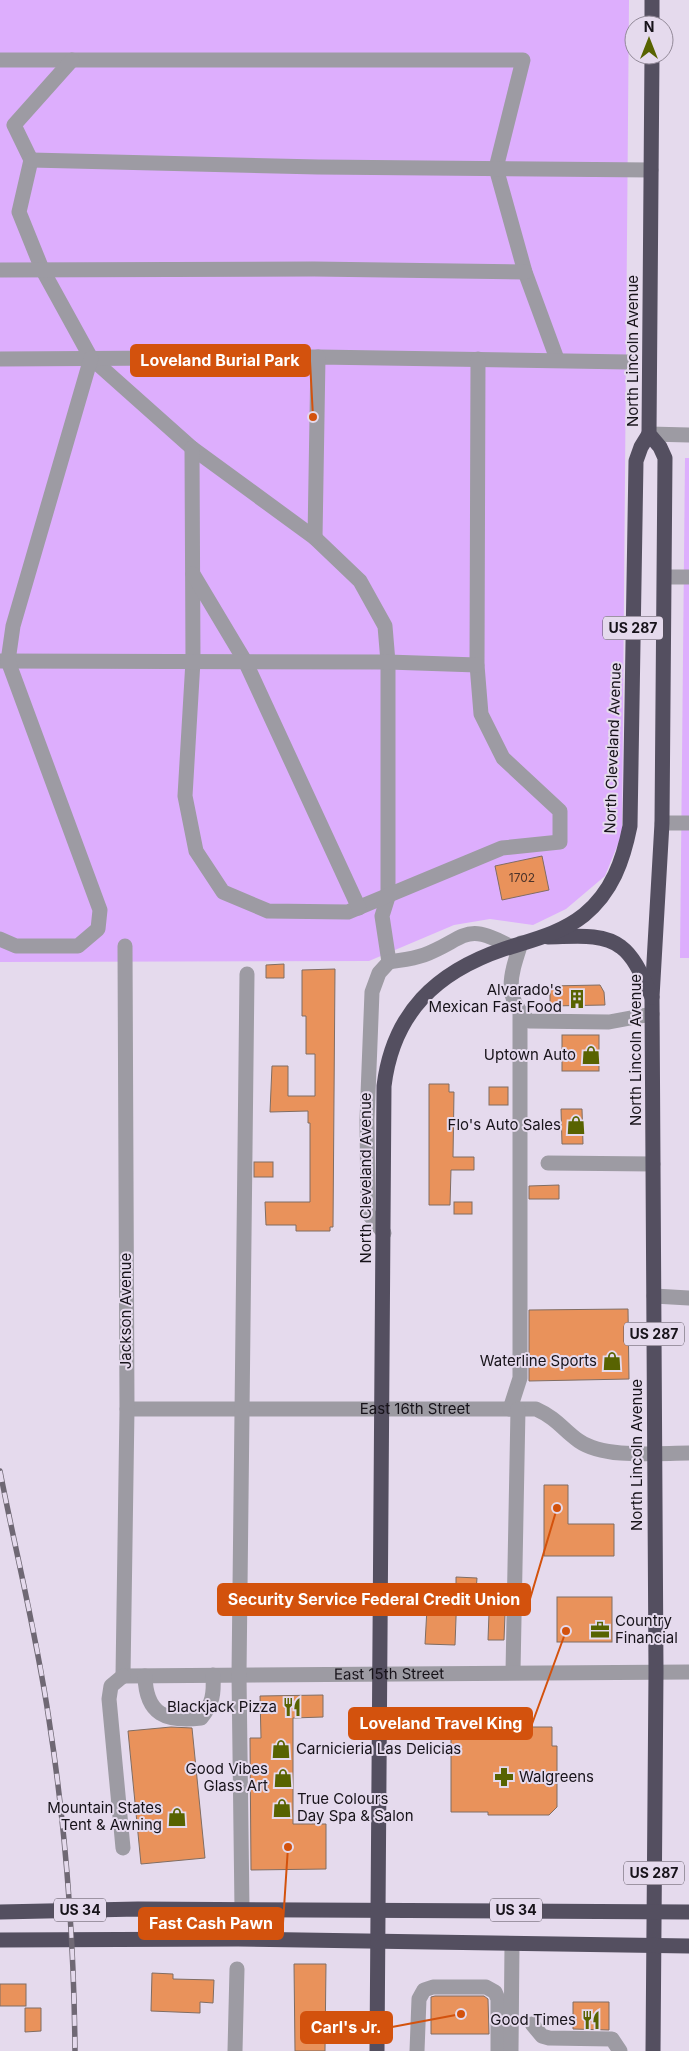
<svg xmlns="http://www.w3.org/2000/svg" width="689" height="2051" viewBox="0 0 689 2051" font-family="Inter,sans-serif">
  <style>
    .green { fill: #ddaefd }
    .building { fill: #e9925b; stroke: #806d63 }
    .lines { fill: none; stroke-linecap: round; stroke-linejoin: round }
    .minor { stroke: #9d9ba3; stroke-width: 15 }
    .highway { stroke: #544f60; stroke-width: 15 }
    .rail-casing { stroke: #6f6874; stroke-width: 5.5 }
    .rail { stroke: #e5daed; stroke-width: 4; stroke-dasharray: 11; stroke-linecap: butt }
    .labels { text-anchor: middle; stroke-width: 4; stroke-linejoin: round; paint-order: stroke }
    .number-label { font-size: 12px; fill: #4c332a }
    .shield { fill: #e5daed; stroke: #554f59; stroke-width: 1 }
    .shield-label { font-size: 14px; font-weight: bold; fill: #17131a }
    .street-label { font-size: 15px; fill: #17131a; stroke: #e5daed }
    .poi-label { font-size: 15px; fill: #17131a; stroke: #e5daed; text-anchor: end }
    .leader { fill: none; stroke: #d3520d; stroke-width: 2 }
    .callout-dot { fill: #d3520d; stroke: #e5daed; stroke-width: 2 }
    .callout { fill: #d3520d; stroke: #d3520d; stroke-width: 2 }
    .callout-label { font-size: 16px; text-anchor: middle; font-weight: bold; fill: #fff }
  </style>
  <rect width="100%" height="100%" fill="#e5daed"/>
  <g class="green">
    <path d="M 0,0 L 629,0 L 622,834 L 605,876 L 566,909 L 533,925 L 490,919 L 454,925 L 369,961 L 0,962 Z"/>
    <path d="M 685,458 L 689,458 L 689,958 L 680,958 Z"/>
  </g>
  <g class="building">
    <path d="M 542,856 L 549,890 L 502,900 L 495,866 Z"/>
    <path d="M 284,964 L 284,978 L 266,978 L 266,965 Z"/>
    <path d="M 335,969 L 333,1227 L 330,1227 L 330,1231 L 296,1231 L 296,1225 L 266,1225 L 265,1202 L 310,1202 L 310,1123 L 308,1123 L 308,1111 L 270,1112 L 272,1066 L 288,1066 L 288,1096 L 315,1096 L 315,1054 L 306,1054 L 306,1016 L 302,1016 L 302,970 Z"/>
    <path d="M 600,985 L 604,992 L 605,1005 L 550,1006 L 550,986 Z"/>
    <rect x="562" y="1035" width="37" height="36"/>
    <path d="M 429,1084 L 449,1084 L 449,1092 L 454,1092 L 453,1157 L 474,1157 L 474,1170 L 451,1170 L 450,1205 L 429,1205 Z"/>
    <rect x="489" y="1087" width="19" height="18"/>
    <path d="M 561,1109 L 582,1109 L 583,1144 L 562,1144 Z"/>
    <rect x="254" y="1162" width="19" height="15"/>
    <path d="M 559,1185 L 559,1199 L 529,1199 L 529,1186 Z"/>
    <rect x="454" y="1202" width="18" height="12"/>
    <path d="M 628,1309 L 629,1379 L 529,1381 L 529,1310 Z"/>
    <path d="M 544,1485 L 568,1485 L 568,1524 L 614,1524 L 614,1556 L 544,1556 Z"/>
    <path d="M 456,1577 L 477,1578 L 476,1592 L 457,1591 L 455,1645 L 425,1644 L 427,1608 L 422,1607 L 422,1585 L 456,1585 Z"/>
    <rect x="557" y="1597" width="55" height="45"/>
    <path d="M 489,1613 L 505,1614 L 504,1640 L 488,1640 Z"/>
    <path d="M 323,1695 L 323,1717 L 293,1718 L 293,1824 L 326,1824 L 326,1869 L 251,1870 L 250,1738 L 261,1738 L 260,1696 Z"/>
    <path d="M 456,1713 L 478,1713 L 478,1727 L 552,1727 L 552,1746 L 557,1746 L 557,1807 L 549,1815 L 488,1815 L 488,1812 L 451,1812 L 451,1727 L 456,1727 Z"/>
    <path d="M 171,1727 L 192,1728 L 205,1858 L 141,1864 L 128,1731 Z"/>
    <path d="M 294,1964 L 326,1964 L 325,2051 L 295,2051 Z"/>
    <path d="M 152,1973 L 173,1974 L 173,1979 L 214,1980 L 213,2003 L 200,2002 L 200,2013 L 151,2011 Z"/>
    <rect x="0" y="1984" width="26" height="22"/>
    <path d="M 435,1996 L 484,1996 L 488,1999 L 489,2034 L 431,2034 L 431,1997 Z"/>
    <path d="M 573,2002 L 609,2002 L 609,2030 L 573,2029 Z"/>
    <path d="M 25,2008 L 41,2008 L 41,2031 L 25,2032 Z"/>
  </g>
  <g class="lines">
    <g class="minor">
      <path d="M 0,60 L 523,60 L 496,168 L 525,272 L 557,359"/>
      <path d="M 72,60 L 14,125 L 31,160 L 19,212 L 42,269 L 91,358 L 192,448 L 315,538 L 360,581 L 385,626 L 388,662 L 388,897 L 382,916 L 389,962"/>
      <path d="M 31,160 L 318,167 L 651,170"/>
      <path d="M 0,270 L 314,269 L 525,272"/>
      <path d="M 0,359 L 318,357 L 628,362"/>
      <path d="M 649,434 L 689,435"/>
      <path d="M 192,448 L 193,661 L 185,796 L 196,851 L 223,892 L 268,911 L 348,912 L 502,848 L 560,842 L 560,811 L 503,758 L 481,714 L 477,665 L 478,359"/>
      <path d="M 315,538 L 318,357"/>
      <path d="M 193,574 L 245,661 L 359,908"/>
      <path d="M 665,577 L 689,577"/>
      <path d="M 1,661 L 388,662 L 477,665"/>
      <path d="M 662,823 L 689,823"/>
      <path d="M 0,939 L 16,946 L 78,946 L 98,929 L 100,910 L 8,661 L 13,626 L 91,358"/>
      <path d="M 521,943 C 511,974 502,997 529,1021 L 609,1022 L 652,1014"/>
      <path d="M 389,962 C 401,960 413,959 424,955 C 466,939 464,920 511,947"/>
      <path d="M 548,1163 L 653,1164"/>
      <path d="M 384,1233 L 368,1213 L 367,1120 L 372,992 L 379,973 L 389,962"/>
      <path d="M 654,1296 L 689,1298"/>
      <path id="s1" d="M 127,1409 L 536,1409 C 558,1419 562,1429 579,1441 C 605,1459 658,1453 689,1453"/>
      <path d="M 510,1409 L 520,1378 L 520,1014"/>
      <path d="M 513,1672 L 518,1409"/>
      <path d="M 123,1676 L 127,1409 L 125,946"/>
      <path id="s2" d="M 123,1676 L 689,1672"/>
      <path d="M 123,1676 L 111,1686 L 109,1699 L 123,1848"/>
      <path d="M 145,1676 C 146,1715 166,1722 201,1718 C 213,1704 214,1693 213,1675"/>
      <path d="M 242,1909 L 239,1675 L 247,974"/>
      <path d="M 532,2024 L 542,2036 L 549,2038 L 612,2039 L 620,2051"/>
      <path d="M 235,2051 L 237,1969"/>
      <path d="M 417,2051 L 419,1999 L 424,1990 L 433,1987 L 486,1987 L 495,1992 L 498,1999 L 498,2051"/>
      <path d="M 511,2051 L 512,1944"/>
    </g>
    <g class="highway">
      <path d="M 652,25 L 652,0"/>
      <path d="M 652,55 L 649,434 L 660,447 L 665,458 L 662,823 L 652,997 L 656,1672 L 653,2051"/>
      <path d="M 548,937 C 571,937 602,932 621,947 C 636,958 644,981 652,997"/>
      <path d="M 0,1912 L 138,1909 L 689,1912"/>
      <path d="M 0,1940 L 238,1939 L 689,1946"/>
      <path d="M 377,2051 L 384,1086 C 393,1013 436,972 504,949 C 532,940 560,934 584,915 C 612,892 623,861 630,826 L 636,461 L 641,447 L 649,434"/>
    </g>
    <g class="rail-casing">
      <path id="rail" d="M 0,1471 C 16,1554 37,1637 49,1720 C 66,1830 74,1940 75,2051"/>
    </g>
    <use href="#rail" class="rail"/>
  </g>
  <defs>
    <g id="building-bare" transform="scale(1.5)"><path d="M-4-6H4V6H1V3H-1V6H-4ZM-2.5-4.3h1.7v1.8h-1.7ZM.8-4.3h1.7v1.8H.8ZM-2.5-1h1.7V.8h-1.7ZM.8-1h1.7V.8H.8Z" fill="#586301" stroke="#e5daed" stroke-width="2.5" paint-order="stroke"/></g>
    <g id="shop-bare" transform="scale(1.5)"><path d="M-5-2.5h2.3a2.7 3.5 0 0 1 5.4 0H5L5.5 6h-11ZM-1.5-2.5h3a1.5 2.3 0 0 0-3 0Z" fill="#586301" stroke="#e5daed" stroke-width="2.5" paint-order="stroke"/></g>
    <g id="office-bare" transform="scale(1.5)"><path d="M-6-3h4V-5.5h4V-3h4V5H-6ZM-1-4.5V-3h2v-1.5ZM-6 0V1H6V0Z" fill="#586301" stroke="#e5daed" stroke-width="2.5" paint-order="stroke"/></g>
    <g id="restaurant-bare" transform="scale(1.5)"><path d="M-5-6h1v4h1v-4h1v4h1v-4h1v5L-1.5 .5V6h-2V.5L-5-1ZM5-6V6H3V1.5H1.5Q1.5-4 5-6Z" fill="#586301" stroke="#e5daed" stroke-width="2.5" paint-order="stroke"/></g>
    <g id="pharmacy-bare" transform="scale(1.5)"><path d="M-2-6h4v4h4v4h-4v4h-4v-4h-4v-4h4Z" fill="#586301" stroke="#e5daed" stroke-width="2.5" paint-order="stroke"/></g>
  </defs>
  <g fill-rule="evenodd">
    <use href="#building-bare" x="577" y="999"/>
    <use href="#shop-bare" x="591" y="1055"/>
    <use href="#shop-bare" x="576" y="1125"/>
    <use href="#shop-bare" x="612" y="1361"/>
    <use href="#office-bare" x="600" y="1630"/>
    <use href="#restaurant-bare" x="292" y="1707"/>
    <use href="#shop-bare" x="281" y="1749"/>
    <use href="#pharmacy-bare" x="504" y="1777"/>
    <use href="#shop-bare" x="283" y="1778"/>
    <use href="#shop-bare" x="282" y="1808"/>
    <use href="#shop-bare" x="177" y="1817"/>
    <use href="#restaurant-bare" x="591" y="2020"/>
  </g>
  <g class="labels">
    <g class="number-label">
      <text x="522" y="882">1702</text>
    </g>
    <g class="shield">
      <rect x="603" y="616.5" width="60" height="23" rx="4"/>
      <rect x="624" y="1322.5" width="60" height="23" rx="4"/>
      <rect x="624" y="1861.5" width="60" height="23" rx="4"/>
      <rect x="54" y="1898.5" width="52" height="23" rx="4"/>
      <rect x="490" y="1898.5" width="52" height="23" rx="4"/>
    </g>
    <g class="shield-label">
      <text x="633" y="633">US 287</text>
      <text x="654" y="1339">US 287</text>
      <text x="654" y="1878">US 287</text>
      <text x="80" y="1915">US 34</text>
      <text x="516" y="1915">US 34</text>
    </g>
    <g class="street-label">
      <text transform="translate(633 351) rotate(-90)" y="5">North Lincoln Avenue</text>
      <text transform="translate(613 748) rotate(-88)" y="5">North Cleveland Avenue</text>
      <text transform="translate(636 1050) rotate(-90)" y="5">North Lincoln Avenue</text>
      <text transform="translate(366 1178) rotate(-90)" y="5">North Cleveland Avenue</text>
      <text transform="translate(126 1311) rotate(-90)" y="5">Jackson Avenue</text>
      <text dy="5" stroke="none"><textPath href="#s1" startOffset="288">East 16th Street</textPath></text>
      <text transform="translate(637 1455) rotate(-90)" y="5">North Lincoln Avenue</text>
      <text dy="5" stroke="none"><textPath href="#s2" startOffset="266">East 15th Street</textPath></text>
    </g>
    <g class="poi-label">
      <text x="562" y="995">Alvarado's<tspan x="562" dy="17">Mexican Fast Food</tspan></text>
      <text x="576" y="1060">Uptown Auto</text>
      <text x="561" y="1130">Flo's Auto Sales</text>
      <text x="597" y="1366">Waterline Sports</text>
      <text x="615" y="1626" text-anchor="start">Country<tspan x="615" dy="17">Financial</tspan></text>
      <text x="277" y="1712">Blackjack Pizza</text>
      <text x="296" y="1754" text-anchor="start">Carnicieria Las Delicias</text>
      <text x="268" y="1774">Good Vibes<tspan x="268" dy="17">Glass Art</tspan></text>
      <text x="519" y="1782" text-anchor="start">Walgreens</text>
      <text x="297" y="1804" text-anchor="start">True Colours<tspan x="297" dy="17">Day Spa &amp; Salon</tspan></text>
      <text x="162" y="1813">Mountain States<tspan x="162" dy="17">Tent &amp; Awning</tspan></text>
      <text x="576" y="2025">Good Times</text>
    </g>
  </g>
  <path class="leader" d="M313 417L310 361M557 1508L530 1599M566 1631L532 1724M288 1847L283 1923M461 2014L392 2027"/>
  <g class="callout-dot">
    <circle cx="313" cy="417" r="5"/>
    <circle cx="557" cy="1508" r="5"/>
    <circle cx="566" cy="1631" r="5"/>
    <circle cx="288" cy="1847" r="5"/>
    <circle cx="461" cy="2014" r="5"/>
  </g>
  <g class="callout">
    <rect x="131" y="345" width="179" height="31" rx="5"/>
    <rect x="218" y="1584" width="312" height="31" rx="5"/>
    <rect x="349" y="1708" width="183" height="31" rx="5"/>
    <rect x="139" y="1908" width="144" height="31" rx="5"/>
    <rect x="301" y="2012" width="91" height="31" rx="5"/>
  </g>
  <g class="callout-label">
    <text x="220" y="366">Loveland Burial Park</text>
    <text x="374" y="1605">Security Service Federal Credit Union</text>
    <text x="441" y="1729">Loveland Travel King</text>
    <text x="211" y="1929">Fast Cash Pawn</text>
    <text x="346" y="2033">Carl's Jr.</text>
  </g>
  <g transform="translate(649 40)"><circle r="24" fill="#e5daed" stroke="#938a99"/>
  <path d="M0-4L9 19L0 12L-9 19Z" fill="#586301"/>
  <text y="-8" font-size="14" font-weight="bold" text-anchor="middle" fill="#17131a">N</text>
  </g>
</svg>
